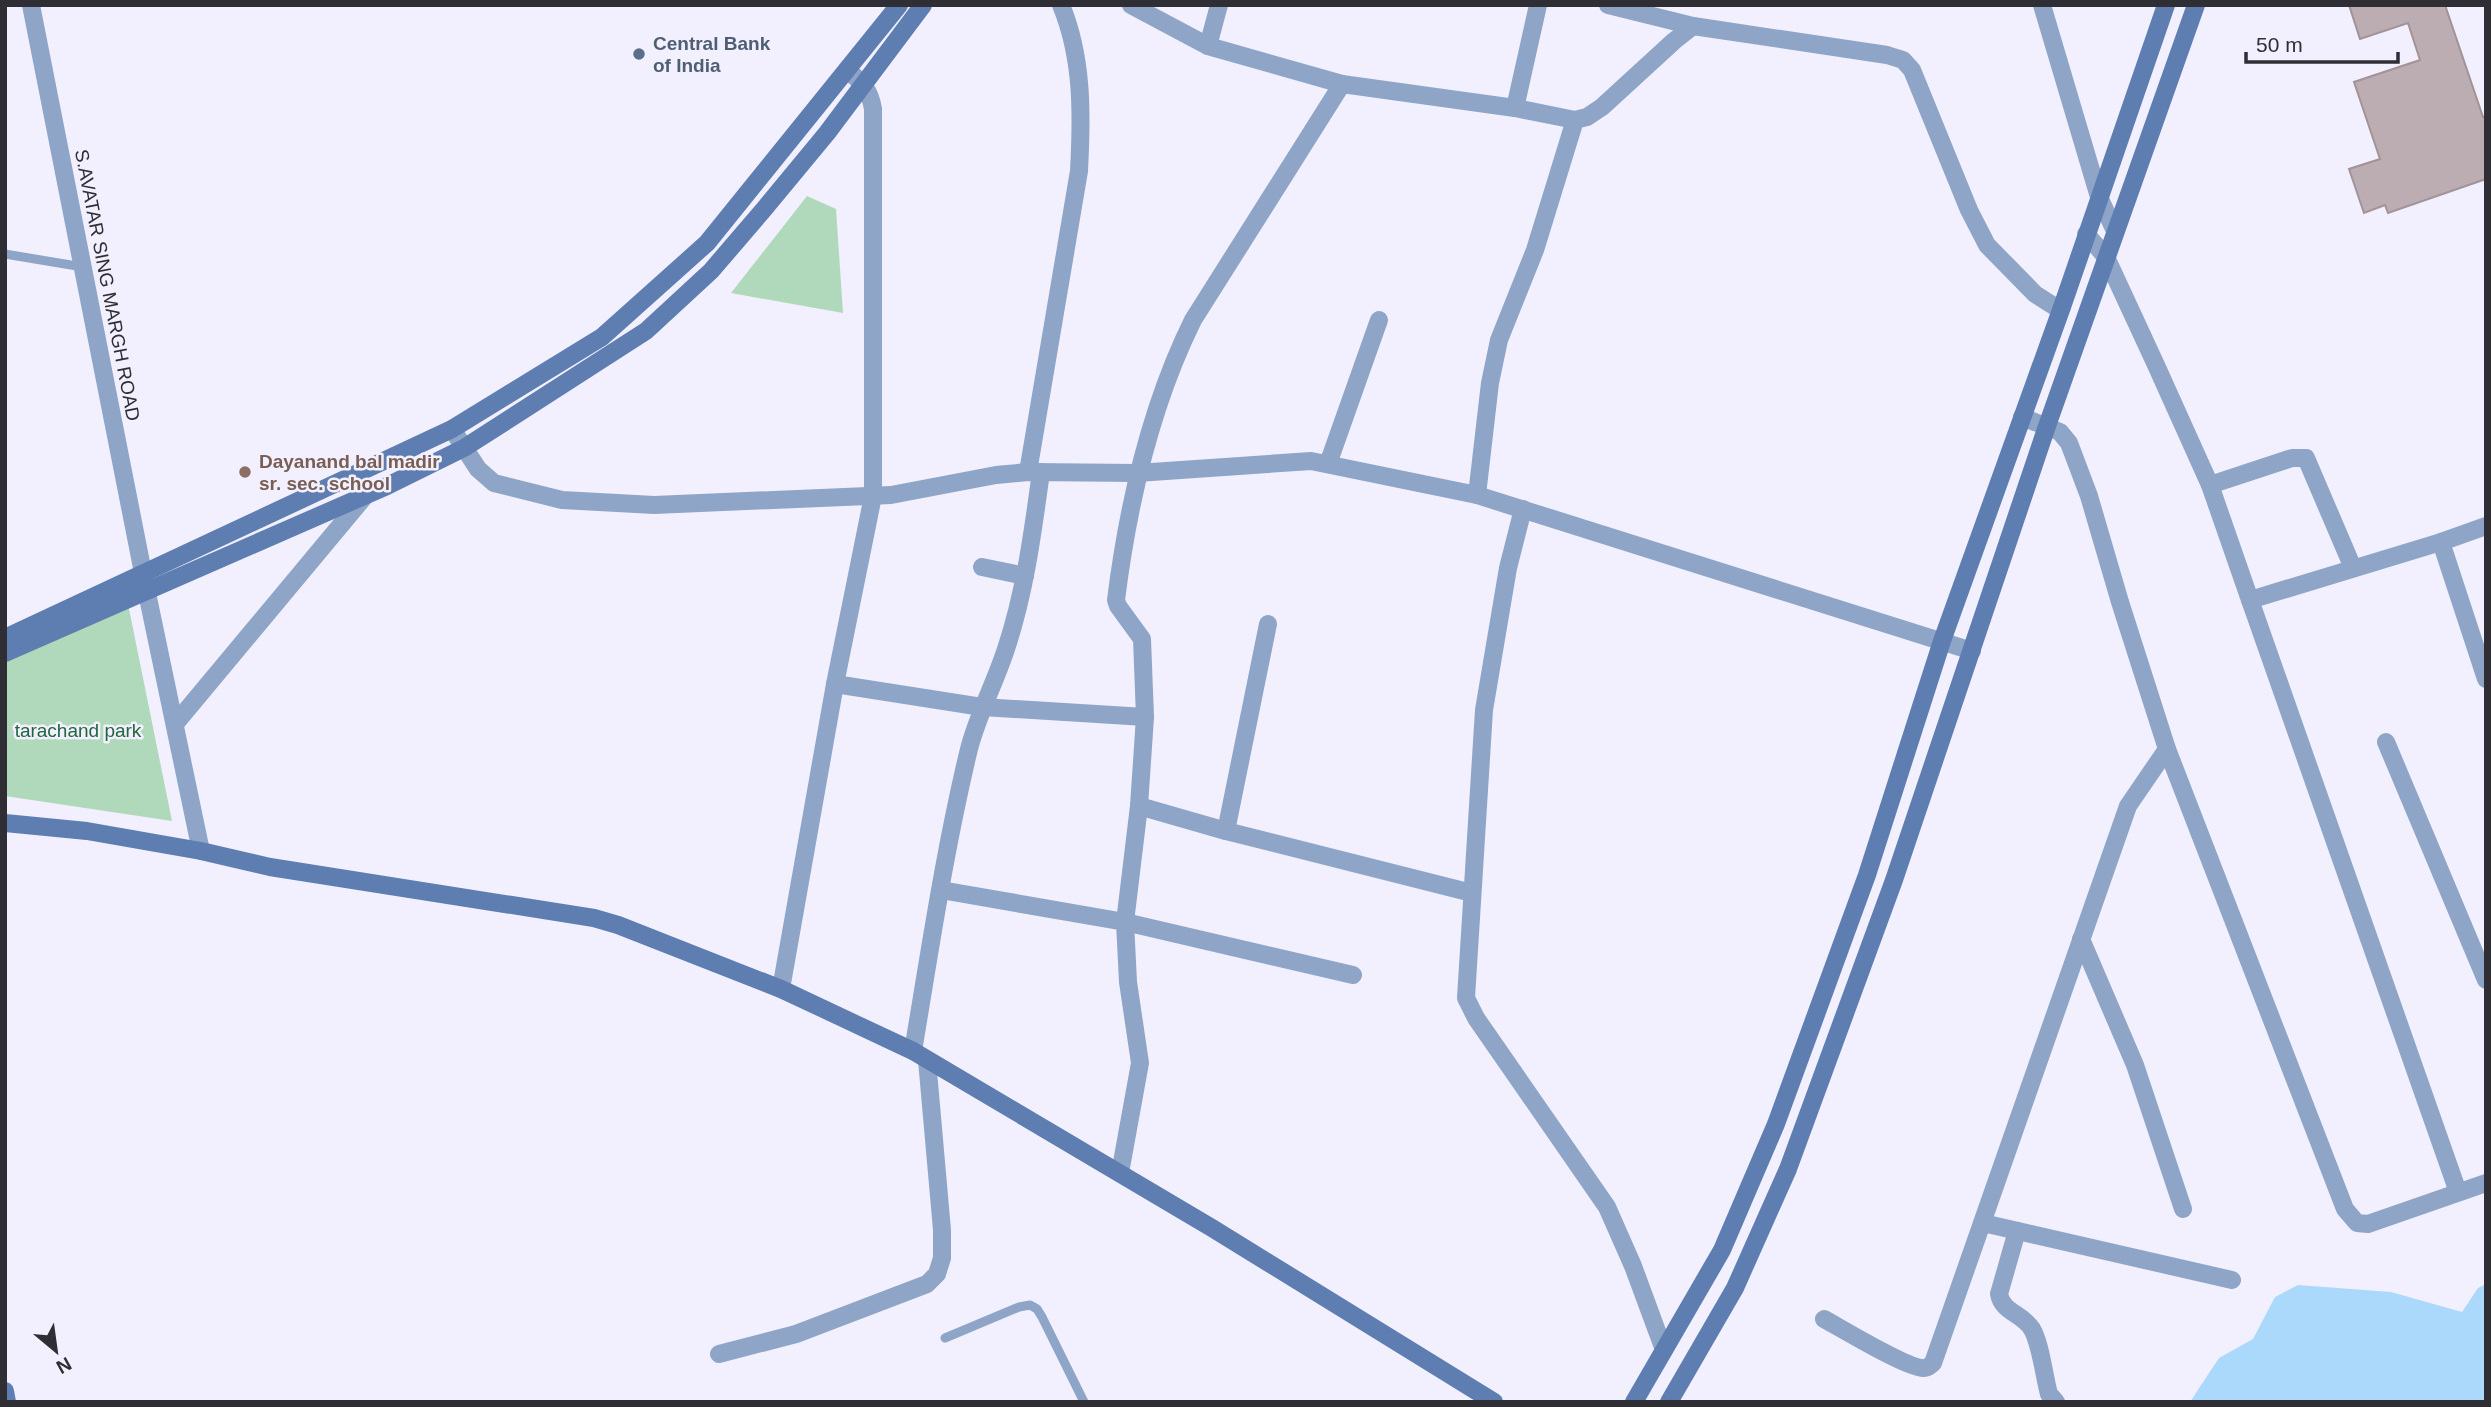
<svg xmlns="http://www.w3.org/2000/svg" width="2491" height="1407" viewBox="0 0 2491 1407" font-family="Helvetica,sans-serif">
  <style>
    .green { fill: #afd9ba }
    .water { fill: #aad9fb }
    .building { fill: #bcadb3; stroke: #a29399; stroke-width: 2 }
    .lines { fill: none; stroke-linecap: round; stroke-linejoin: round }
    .lane { stroke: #8ea5c8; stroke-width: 9 }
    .street { stroke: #8ea5c8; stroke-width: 18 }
    .secondary { stroke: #5e7eb2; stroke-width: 18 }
    .service-dot { fill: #5c6f8a; stroke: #f2f0fe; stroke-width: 2.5 }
    .education-dot { fill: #8d6e63; stroke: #f2f0fe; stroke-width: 2.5 }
    .labels { text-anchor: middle; stroke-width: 5; stroke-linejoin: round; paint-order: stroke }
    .service-label { font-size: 19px; font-weight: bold; fill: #4e5e75; stroke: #f2f0fe; text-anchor: start }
    .street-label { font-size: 19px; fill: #2f2e34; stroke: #f2f0fe }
    .education-label { font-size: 19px; font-weight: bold; fill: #785e54; stroke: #f2f0fe; text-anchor: start }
    .park-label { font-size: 19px; fill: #22673c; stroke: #f2f0fe }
  </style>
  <rect width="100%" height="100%" fill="#f2f0fe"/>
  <g class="green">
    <path d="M 807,196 L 836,209 L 843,313 L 731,293 Z"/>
    <path d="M 128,604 L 172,821 L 5,796 L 5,653 Z"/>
  </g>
  <path class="water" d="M 2486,1284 L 2486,1402 L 2190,1402 L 2219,1358 L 2253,1339 L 2275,1297 L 2298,1285 L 2391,1292 L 2462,1312 L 2478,1288 Z"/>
  <path class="building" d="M 2349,5 L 2445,5 L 2483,117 L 2486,116 L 2486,179 L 2388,213 L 2385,205 L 2364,213 L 2349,169 L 2380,159 L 2354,82 L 2420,60 L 2408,23 L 2360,39 Z"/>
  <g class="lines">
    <g class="lane">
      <path d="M 5,254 L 83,267"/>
      <path d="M 945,1338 L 1019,1307 L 1030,1305 L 1037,1309 L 1042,1317 L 1084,1402"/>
    </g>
    <g class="street">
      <path d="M 31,5 L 147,593 L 201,851"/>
      <path d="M 1131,5 L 1208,46 L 1342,84 L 1515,108 L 1575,120 L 1587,117 L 1602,107 L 1674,41 L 1693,26"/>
      <path d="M 1608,5 L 1693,26 L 1887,55 L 1903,60 L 1912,70 L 1969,210 L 1987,245 L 2035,294 L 2060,310"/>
      <path d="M 2042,5 L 2099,197 L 2115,231"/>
      <path d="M 1208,46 L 1219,5"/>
      <path d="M 1515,108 L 1538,5"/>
      <path d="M 2086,234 L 2106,257 L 2156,365 L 2210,485 L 2250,600"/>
      <path d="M 2022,417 L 2060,432 L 2069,443 L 2089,496 L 2120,602 L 2167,749 L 2345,1209 L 2357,1223 L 2368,1224 L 2486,1183"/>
      <path d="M 452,429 L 478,469 L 494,483 L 562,500 L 654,505 L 891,495 L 996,475 L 1028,472 L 1137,473 L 1311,461 L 1477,495 L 1972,651"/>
      <path d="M 1328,464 L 1379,320"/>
      <path d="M 1028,472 L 1079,171 C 1082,115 1083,58 1061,5"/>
      <path d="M 2210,485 L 2292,458 L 2306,458 L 2353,568"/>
      <path d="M 1477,495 L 1490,383 L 1499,340 L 1535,250 L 1575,120"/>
      <path d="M 1523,509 L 1508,568 L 1484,710 L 1466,998 L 1476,1018 L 1607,1207 L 1633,1266 L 1664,1350"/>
      <path d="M 2441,542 L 2486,679"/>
      <path d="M 982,567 L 1025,576"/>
      <path d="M 1268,624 L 1226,831 L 1472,893"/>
      <path d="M 835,684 L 982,707 L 1145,717"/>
      <path d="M 175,724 L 365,496"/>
      <path d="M 2386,742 L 2486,980"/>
      <path d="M 1139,806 L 1226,831"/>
      <path d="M 941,890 L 1125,922 L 1353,975"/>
      <path d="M 2081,939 L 2135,1065 L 2183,1209"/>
      <path d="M 781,989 L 835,684 L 873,496 L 873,109 C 870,90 862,82 847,70"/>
      <path d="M 913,1051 C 930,950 945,848 969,749 C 978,714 995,683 1006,649 C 1025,592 1033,531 1041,472"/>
      <path d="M 1120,1173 L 1140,1063 L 1128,982 L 1125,922 L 1139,806 L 1145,717 L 1142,639 L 1118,606 L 1116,600 C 1128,504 1150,407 1193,320 L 1342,84"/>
      <path d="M 2458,1192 L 2250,600 L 2441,542 L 2486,526"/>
      <path d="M 1983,1223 L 2232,1280"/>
      <path d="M 2017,1231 L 1999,1294 C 2002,1312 2023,1314 2032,1329 C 2041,1345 2044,1376 2049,1394 L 2056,1402"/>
      <path d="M 1824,1319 C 1841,1328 1908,1369 1924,1368 C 1929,1368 1929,1366 1933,1363 L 2128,806 L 2167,749"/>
      <path d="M 719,1354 L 796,1334 L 927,1284 L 937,1274 L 942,1258 L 942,1230 L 927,1060"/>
    </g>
    <g class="secondary">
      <path d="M 5,638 L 452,429 L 602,337 L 707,243 L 899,5"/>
      <path d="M 5,653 L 387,486 L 464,448 L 646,331 L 711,271 L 765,208 L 827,133 L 923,5"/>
      <path d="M 5,823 L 87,831 L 201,851 L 270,867 L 594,918 L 618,925 L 781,989 L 913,1051 L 1212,1228 L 1494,1402"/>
      <path d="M 5,1391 L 7,1402"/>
      <path d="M 1634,1402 L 1722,1250 L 1776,1124 L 1867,875 L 1942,641 L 2062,307 L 2166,5"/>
      <path d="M 1669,1402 L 1735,1288 L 1788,1169 L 1894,880 L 2047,426 L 2196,5"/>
    </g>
  </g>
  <circle class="service-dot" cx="639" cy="54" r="7"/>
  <circle class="education-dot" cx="245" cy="472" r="7"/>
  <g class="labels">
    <g class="service-label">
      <text x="653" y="50">Central Bank<tspan x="653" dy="22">of India</tspan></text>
    </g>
    <g class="street-label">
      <text transform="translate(108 285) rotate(79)" y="7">S.AVATAR SING MARGH ROAD</text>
    </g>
    <g class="education-label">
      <text x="259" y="468">Dayanand bal madir<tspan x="259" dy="22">sr. sec. school</tspan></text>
    </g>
    <g class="park-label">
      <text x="78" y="737">tarachand park</text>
    </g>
  </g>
  <rect width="2491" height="1407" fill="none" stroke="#2f2e34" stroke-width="14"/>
  <g transform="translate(56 1351) rotate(151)" stroke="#f2f0fe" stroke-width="5" paint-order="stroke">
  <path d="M0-5L12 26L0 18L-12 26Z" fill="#2f2e34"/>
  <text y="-10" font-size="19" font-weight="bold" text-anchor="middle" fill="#2f2e34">N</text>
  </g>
  <path d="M2246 52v10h152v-10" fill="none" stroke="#2f2e34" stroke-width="3.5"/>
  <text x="2256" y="52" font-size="21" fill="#2f2e34" stroke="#f2f0fe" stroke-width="5" paint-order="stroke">50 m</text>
</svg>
